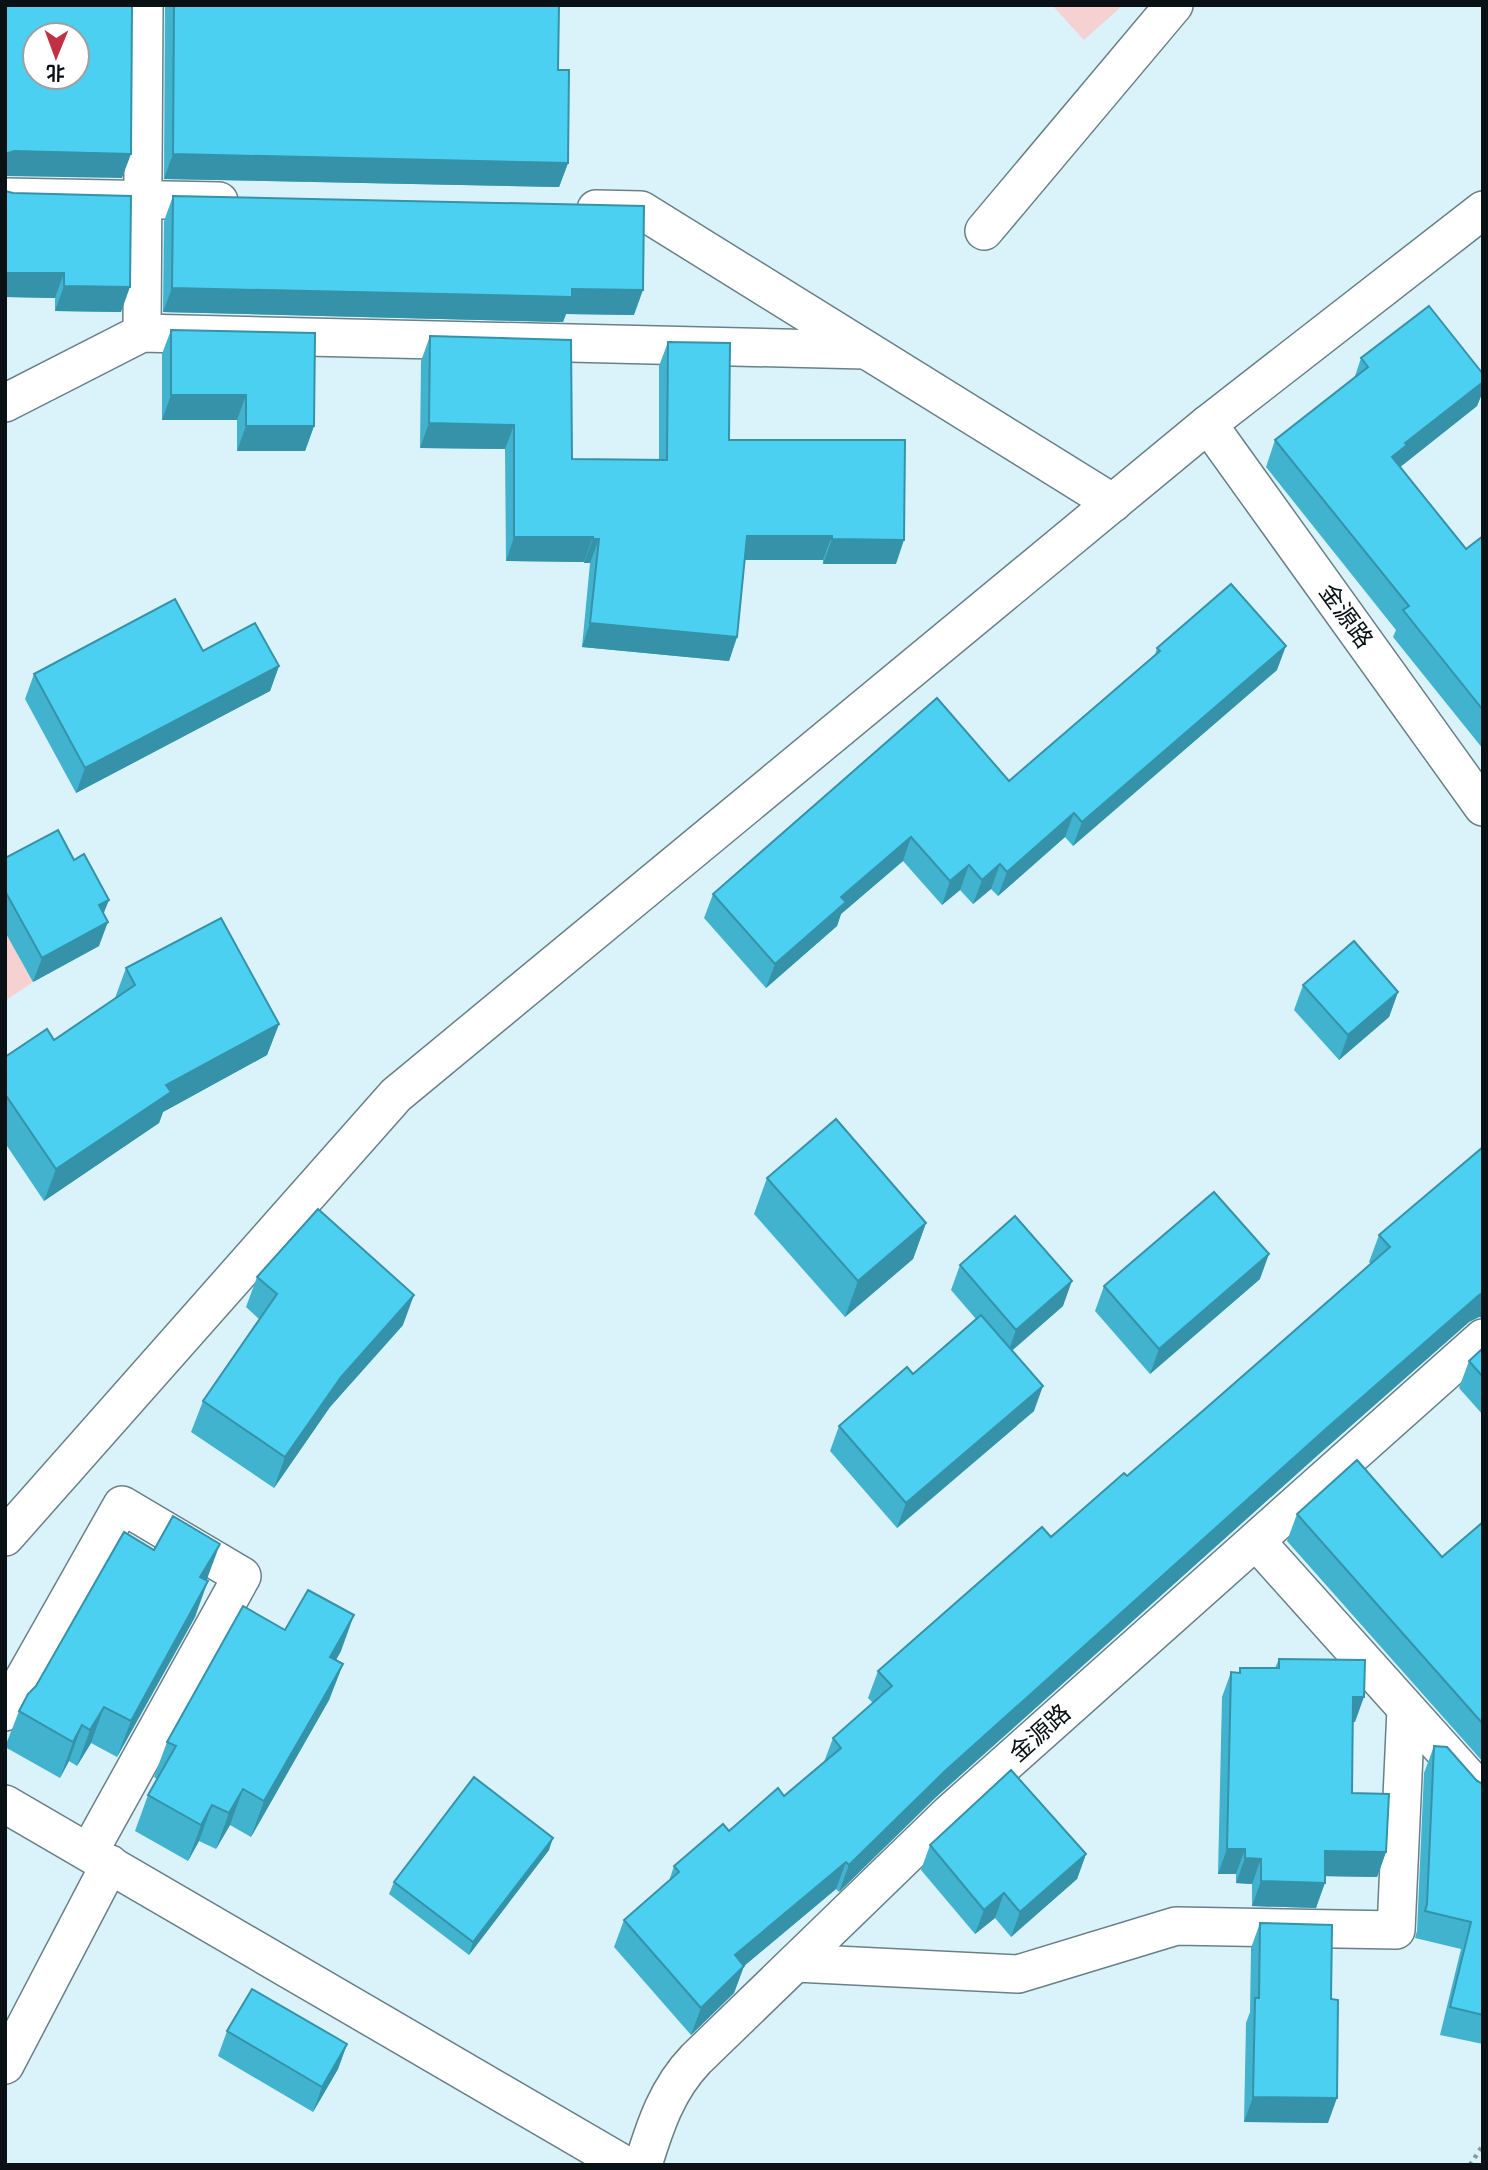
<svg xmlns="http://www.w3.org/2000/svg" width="1488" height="2170" viewBox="0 0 1488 2170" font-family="'Roboto Condensed','Noto Sans SC',sans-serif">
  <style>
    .green { fill: #f5d1d1 }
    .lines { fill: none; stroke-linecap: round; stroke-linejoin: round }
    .street-casing { stroke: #698087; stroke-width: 40 }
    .path { stroke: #86989e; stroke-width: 4.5; stroke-dasharray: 3.5 5; stroke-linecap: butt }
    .street { stroke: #fff; stroke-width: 37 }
    .wall { fill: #41b3cf }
    .shaded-wall { fill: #3592a9 }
    .building { fill: #4cd0f1; stroke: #3592a9; stroke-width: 2; fill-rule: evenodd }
    .labels { text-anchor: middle; stroke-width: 5; stroke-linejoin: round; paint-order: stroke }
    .street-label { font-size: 24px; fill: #091114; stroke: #fff }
  </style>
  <rect width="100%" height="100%" fill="#daf3fb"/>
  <g class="green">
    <path d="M 1052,5 L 1123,5 L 1084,40 Z"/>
    <path d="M 5,932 L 33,982 L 5,1001 Z"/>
  </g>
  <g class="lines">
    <g class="street-casing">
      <g id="street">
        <path d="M 5,197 L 219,201"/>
        <path d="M 596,209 L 641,210 L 1113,503"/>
        <path d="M 984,231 L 1174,5"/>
        <path d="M 142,333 L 144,5"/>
        <path d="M 5,403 L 142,333 L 865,350"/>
        <path d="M 1208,424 L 1483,807"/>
        <path d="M 5,1537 L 396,1095 L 1208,424 L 1483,210"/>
        <path d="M 1256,1541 L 1483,1794"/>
        <path d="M 5,1712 L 122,1505 L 242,1576 L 89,1852"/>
        <path d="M 5,1804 L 625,2165"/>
        <path d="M 796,1963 L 1018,1974 L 1176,1926 L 1396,1930 L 1406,1709"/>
        <path d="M 5,2065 L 110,1864"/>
        <path d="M 643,2165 C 655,2126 667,2089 696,2059 L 949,1814 L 1483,1338"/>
      </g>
    </g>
    <path class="path" d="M 1470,2165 L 1483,2145"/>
    <use href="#street" class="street"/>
  </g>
  <g class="wall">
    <path d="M 165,5 L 559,5 L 558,70 L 568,163 L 559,187 L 164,179 Z"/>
    <path d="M 5,191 L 121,312 L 55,311 L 55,298 L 5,297 Z"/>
    <path d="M 173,196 L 634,315 L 566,314 L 563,322 L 163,312 L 164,221 Z"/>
    <path d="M 171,330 L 314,426 L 305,451 L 237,451 L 237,420 L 162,420 L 162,354 Z"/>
    <path d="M 430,336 L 572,459 L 659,460 L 659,366 L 668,342 L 729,440 L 896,564 L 823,564 L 823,560 L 745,560 L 737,637 L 729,661 L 582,647 L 590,563 L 584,563 L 584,562 L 506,561 L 505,449 L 420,448 L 421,361 Z"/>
    <path d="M 1361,358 L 1483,374 L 1483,391 L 1477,406 L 1400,467 L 1466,549 L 1483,536 L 1483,749 L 1393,637 L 1396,630 L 1266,467 L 1275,440 L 1354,379 Z"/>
    <path d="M 1157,648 L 1277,670 L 1073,846 L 1065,837 L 998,896 L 991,889 L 973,904 L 960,890 L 942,905 L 903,861 L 841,914 L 837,926 L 766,988 L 704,918 L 713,894 L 1009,781 L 1155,655 Z"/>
    <path d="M 203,651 L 279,666 L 270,691 L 76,793 L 25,699 L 34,674 Z"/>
    <path d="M 5,858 L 104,914 L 99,946 L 33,982 L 5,932 Z"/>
    <path d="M 126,968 L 279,1024 L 267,1055 L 163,1112 L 159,1123 L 44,1201 L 5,1143 L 5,1057 L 54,1040 L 115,998 Z"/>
    <path d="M 1303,985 L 1398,992 L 1389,1017 L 1339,1060 L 1294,1010 Z"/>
    <path d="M 767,1178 L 926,1223 L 913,1259 L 845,1317 L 754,1214 Z"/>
    <path d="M 1379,1235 L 1479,1317 L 1469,1322 L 1319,1454 L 935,1798 L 839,1892 L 836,1889 L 744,1966 L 734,1993 L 691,2035 L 614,1947 L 624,1920 L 669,1881 L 674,1866 L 784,1796 L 824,1762 L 833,1738 L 873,1703 L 868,1698 L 878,1671 L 1127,1476 L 1205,1409 L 1371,1264 L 1369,1262 Z"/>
    <path d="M 960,1265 L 1063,1306 L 1012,1350 L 1034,1411 L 897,1528 L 830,1451 L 839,1426 L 913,1374 L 976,1319 L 951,1290 Z"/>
    <path d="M 257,1277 L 403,1325 L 330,1407 L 274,1488 L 191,1432 L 203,1401 L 259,1319 L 246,1307 Z"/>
    <path d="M 1260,1279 L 1150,1374 L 1095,1311 L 1104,1286 Z"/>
    <path d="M 1483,1348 L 1483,1415 L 1459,1388 L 1469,1361 Z"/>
    <path d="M 1297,1514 L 1442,1557 L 1483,1522 L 1483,1762 L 1287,1541 Z"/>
    <path d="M 206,1580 L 195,1617 L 117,1757 L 91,1743 L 77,1766 L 69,1761 L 60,1778 L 5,1747 L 19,1711 Z"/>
    <path d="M 285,1630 L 341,1651 L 336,1660 L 343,1664 L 329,1700 L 251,1837 L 230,1825 L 216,1849 L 199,1841 L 188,1861 L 135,1831 L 148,1795 L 157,1779 L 154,1777 L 167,1742 Z"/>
    <path d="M 1279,1659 L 1355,1722 L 1353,1722 L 1352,1793 L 1386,1852 L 1377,1877 L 1325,1876 L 1316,1908 L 1252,1906 L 1252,1884 L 1236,1883 L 1236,1874 L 1218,1874 L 1222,1697 L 1231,1672 L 1239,1673 L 1240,1668 L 1275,1668 Z"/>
    <path d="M 1434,1746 L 1483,1784 L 1483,2044 L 1440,2035 L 1461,1949 L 1415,1938 L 1417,1931 L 1424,1773 Z"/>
    <path d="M 930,1845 L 1086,1854 L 1077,1879 L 1011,1937 L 995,1918 L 975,1934 L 921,1870 Z"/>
    <path d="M 549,1850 L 469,1955 L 389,1894 L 394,1882 Z"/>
    <path d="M 1260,1923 L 1328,2123 L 1244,2122 L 1246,2023 L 1250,2012 L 1251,1948 Z"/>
    <path d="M 227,2031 L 347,2044 L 338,2069 L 313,2112 L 218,2056 Z"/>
  </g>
  <g class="shaded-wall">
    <path d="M 14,151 L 131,154 L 122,178 L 5,176 L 5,154 Z"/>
    <path d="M 173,154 L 568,163 L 559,187 L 164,179 Z"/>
    <path d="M 5,273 L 64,273 L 55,298 L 5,297 Z"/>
    <path d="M 64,286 L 130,287 L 121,312 L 55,311 Z"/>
    <path d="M 172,288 L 572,289 L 643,290 L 634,315 L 566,314 L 563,322 L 163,312 Z"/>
    <path d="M 1483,382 L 1483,391 L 1477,406 L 1399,468 L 1392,457 L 1405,443 Z"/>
    <path d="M 171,395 L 246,395 L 237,420 L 162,420 Z"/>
    <path d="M 429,423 L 514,425 L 505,449 L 420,448 Z"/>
    <path d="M 246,426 L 314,426 L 305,451 L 237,451 Z"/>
    <path d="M 747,536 L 832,536 L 823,560 L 739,560 Z"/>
    <path d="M 514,537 L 593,537 L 584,562 L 506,561 Z"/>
    <path d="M 593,539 L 599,539 L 590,563 L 584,563 Z"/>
    <path d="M 832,539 L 904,540 L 896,564 L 823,564 Z"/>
    <path d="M 590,623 L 737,637 L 729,661 L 582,647 Z"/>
    <path d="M 1286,646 L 1277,670 L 1073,846 L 1082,822 Z"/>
    <path d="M 279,666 L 270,691 L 76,793 L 85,768 Z"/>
    <path d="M 1074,813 L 1065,837 L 998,896 L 1007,872 Z"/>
    <path d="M 911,837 L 903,861 L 841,914 L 837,926 L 766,988 L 775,964 L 841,897 Z"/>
    <path d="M 1000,864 L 991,889 L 973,904 L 982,880 Z"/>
    <path d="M 969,865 L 960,890 L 942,905 L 950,881 Z"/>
    <path d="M 109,900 L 99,925 L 99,905 Z"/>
    <path d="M 108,922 L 99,946 L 33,982 L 42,958 Z"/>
    <path d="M 1398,992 L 1389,1017 L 1339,1060 L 1348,1035 Z"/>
    <path d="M 279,1024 L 267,1055 L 163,1112 L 159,1123 L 44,1201 L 56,1169 L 166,1085 Z"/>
    <path d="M 926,1223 L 913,1259 L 845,1317 L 858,1281 Z"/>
    <path d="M 1269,1254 L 1260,1279 L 1150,1374 L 1159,1349 Z"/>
    <path d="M 1072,1281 L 1063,1306 L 1007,1355 L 1016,1330 Z"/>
    <path d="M 1483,1293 L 1483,1318 L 1479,1317 L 1469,1322 L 1319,1454 L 935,1798 L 839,1892 L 849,1865 L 945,1771 L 1328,1427 L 1479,1295 Z"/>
    <path d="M 414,1295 L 403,1325 L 330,1407 L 274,1488 L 285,1457 L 341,1377 Z"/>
    <path d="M 1043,1386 L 1034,1411 L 897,1528 L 906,1503 Z"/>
    <path d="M 220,1544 L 207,1579 L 187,1613 L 200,1577 Z"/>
    <path d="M 208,1581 L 195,1617 L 117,1757 L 131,1721 Z"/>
    <path d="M 354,1615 L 341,1651 L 317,1693 L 330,1657 Z"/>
    <path d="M 343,1664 L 329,1700 L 251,1837 L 264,1801 Z"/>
    <path d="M 1353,1697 L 1364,1697 L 1355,1722 L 1344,1722 Z"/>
    <path d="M 104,1707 L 91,1743 L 77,1766 L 90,1730 Z"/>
    <path d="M 82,1725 L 69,1761 L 60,1778 L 73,1742 Z"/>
    <path d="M 243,1789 L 230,1825 L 216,1849 L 229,1813 Z"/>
    <path d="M 212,1805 L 199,1841 L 188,1861 L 201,1825 Z"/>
    <path d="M 553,1838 L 549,1850 L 469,1955 L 473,1942 Z"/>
    <path d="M 1227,1849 L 1245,1849 L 1236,1874 L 1218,1874 Z"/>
    <path d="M 1325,1851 L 1386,1852 L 1377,1877 L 1316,1876 Z"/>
    <path d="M 1086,1854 L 1077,1879 L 1011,1937 L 1020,1912 Z"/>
    <path d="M 1245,1858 L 1261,1859 L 1252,1884 L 1236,1883 Z"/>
    <path d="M 846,1862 L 836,1889 L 744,1966 L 734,1993 L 691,2035 L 701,2008 L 735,1955 Z"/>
    <path d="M 1261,1881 L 1325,1883 L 1316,1908 L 1252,1906 Z"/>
    <path d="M 1004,1893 L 995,1918 L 975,1934 L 984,1910 Z"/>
    <path d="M 347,2044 L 338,2069 L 313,2112 L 322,2087 Z"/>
    <path d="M 1253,2097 L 1337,2098 L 1328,2123 L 1244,2122 Z"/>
  </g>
  <g class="building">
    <path d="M 5,5 L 132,5 L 131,154 L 14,151 L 5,154 ZM 35,35 L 77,35 L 77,77 L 35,77 Z"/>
    <path d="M 174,5 L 559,5 L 558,70 L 569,70 L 568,163 L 173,154 Z"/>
    <path d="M 5,191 L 13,193 L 131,196 L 130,287 L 64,286 L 64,273 L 5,273 Z"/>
    <path d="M 173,196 L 644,206 L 643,290 L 572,289 L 572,297 L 172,288 Z"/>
    <path d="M 1429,306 L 1483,374 L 1483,382 L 1405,443 L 1407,445 L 1392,457 L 1466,549 L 1483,536 L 1483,710 L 1403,610 L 1409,606 L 1275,440 L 1368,367 L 1361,358 Z"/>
    <path d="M 171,330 L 315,333 L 314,426 L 246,426 L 246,395 L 171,395 Z"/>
    <path d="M 430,336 L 571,340 L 572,459 L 667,460 L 668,342 L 730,343 L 729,440 L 905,440 L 904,540 L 832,539 L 832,536 L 747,536 L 737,637 L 590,623 L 599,539 L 593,539 L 593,537 L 514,537 L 514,425 L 429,423 Z"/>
    <path d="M 1231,584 L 1286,646 L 1082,822 L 1074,813 L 1007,872 L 1000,864 L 982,880 L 969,865 L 950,881 L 911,837 L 841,897 L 846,902 L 775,964 L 713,894 L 937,698 L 1009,781 L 1160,651 L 1157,648 Z"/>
    <path d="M 175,599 L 203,651 L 255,623 L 279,666 L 85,768 L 34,674 Z"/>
    <path d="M 58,830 L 74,860 L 84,854 L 109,900 L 99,905 L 108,922 L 42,958 L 5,891 L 5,858 Z"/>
    <path d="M 221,918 L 279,1024 L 166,1085 L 171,1092 L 56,1169 L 5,1094 L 5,1057 L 47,1029 L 54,1040 L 135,985 L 126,968 Z"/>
    <path d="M 1354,941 L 1398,992 L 1348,1035 L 1303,985 Z"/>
    <path d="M 836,1119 L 926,1223 L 858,1281 L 767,1178 Z"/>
    <path d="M 1483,1147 L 1483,1293 L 1479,1295 L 1328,1427 L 945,1771 L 849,1865 L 846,1862 L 735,1955 L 744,1966 L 701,2008 L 624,1920 L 679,1872 L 674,1866 L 723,1824 L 729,1831 L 778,1788 L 784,1796 L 841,1748 L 833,1738 L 892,1686 L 878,1671 L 1042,1527 L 1051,1537 L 1124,1473 L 1127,1476 L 1205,1409 L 1390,1247 L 1379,1235 Z"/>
    <path d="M 1214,1192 L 1269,1254 L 1159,1349 L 1104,1286 Z"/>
    <path d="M 318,1209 L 414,1295 L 341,1377 L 285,1457 L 203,1401 L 277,1294 L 257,1277 Z"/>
    <path d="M 1015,1216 L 1072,1281 L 1016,1330 L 960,1265 Z"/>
    <path d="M 981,1315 L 1043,1386 L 906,1503 L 839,1426 L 907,1367 L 913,1374 Z"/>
    <path d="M 1483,1348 L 1483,1377 L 1469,1361 Z"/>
    <path d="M 1357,1460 L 1442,1557 L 1483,1522 L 1483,1724 L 1297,1514 Z"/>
    <path d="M 173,1516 L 220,1544 L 200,1577 L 208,1581 L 131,1721 L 104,1707 L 90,1730 L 82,1725 L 73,1742 L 19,1711 L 28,1694 L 36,1686 L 124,1532 L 154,1550 Z"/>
    <path d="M 308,1590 L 354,1615 L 330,1657 L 343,1664 L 264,1801 L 243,1789 L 229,1813 L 212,1805 L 201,1825 L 148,1795 L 176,1746 L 167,1742 L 243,1606 L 285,1630 Z"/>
    <path d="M 1279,1659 L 1365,1660 L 1364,1697 L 1353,1697 L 1352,1793 L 1389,1794 L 1386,1852 L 1325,1851 L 1325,1883 L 1261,1881 L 1261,1859 L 1245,1858 L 1245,1849 L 1227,1849 L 1231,1672 L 1240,1673 L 1240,1668 L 1279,1668 Z"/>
    <path d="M 1434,1746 L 1447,1747 L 1477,1781 L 1483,1784 L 1483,2015 L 1450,2007 L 1471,1922 L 1425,1911 L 1427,1904 Z"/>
    <path d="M 1011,1770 L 1086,1854 L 1020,1912 L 1004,1893 L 984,1910 L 930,1845 Z"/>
    <path d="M 474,1777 L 553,1838 L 473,1942 L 394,1882 Z"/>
    <path d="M 1260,1923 L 1332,1925 L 1331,1999 L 1338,2000 L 1337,2098 L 1253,2097 L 1255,1998 L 1259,1998 Z"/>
    <path d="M 252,1989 L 347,2044 L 322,2087 L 227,2031 Z"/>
  </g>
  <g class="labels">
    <g class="street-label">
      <text transform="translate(1346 616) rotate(54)" y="8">金源路</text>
      <text transform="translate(1040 1733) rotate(-42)" y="8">金源路</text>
    </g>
  </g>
  <rect width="1488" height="2170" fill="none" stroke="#091114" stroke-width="14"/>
  <g transform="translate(56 56) rotate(181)"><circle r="33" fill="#ffffff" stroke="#9da0a1" stroke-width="2"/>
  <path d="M0-5L12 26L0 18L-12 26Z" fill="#c13145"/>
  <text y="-10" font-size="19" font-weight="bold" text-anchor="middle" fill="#091114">北</text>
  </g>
</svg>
